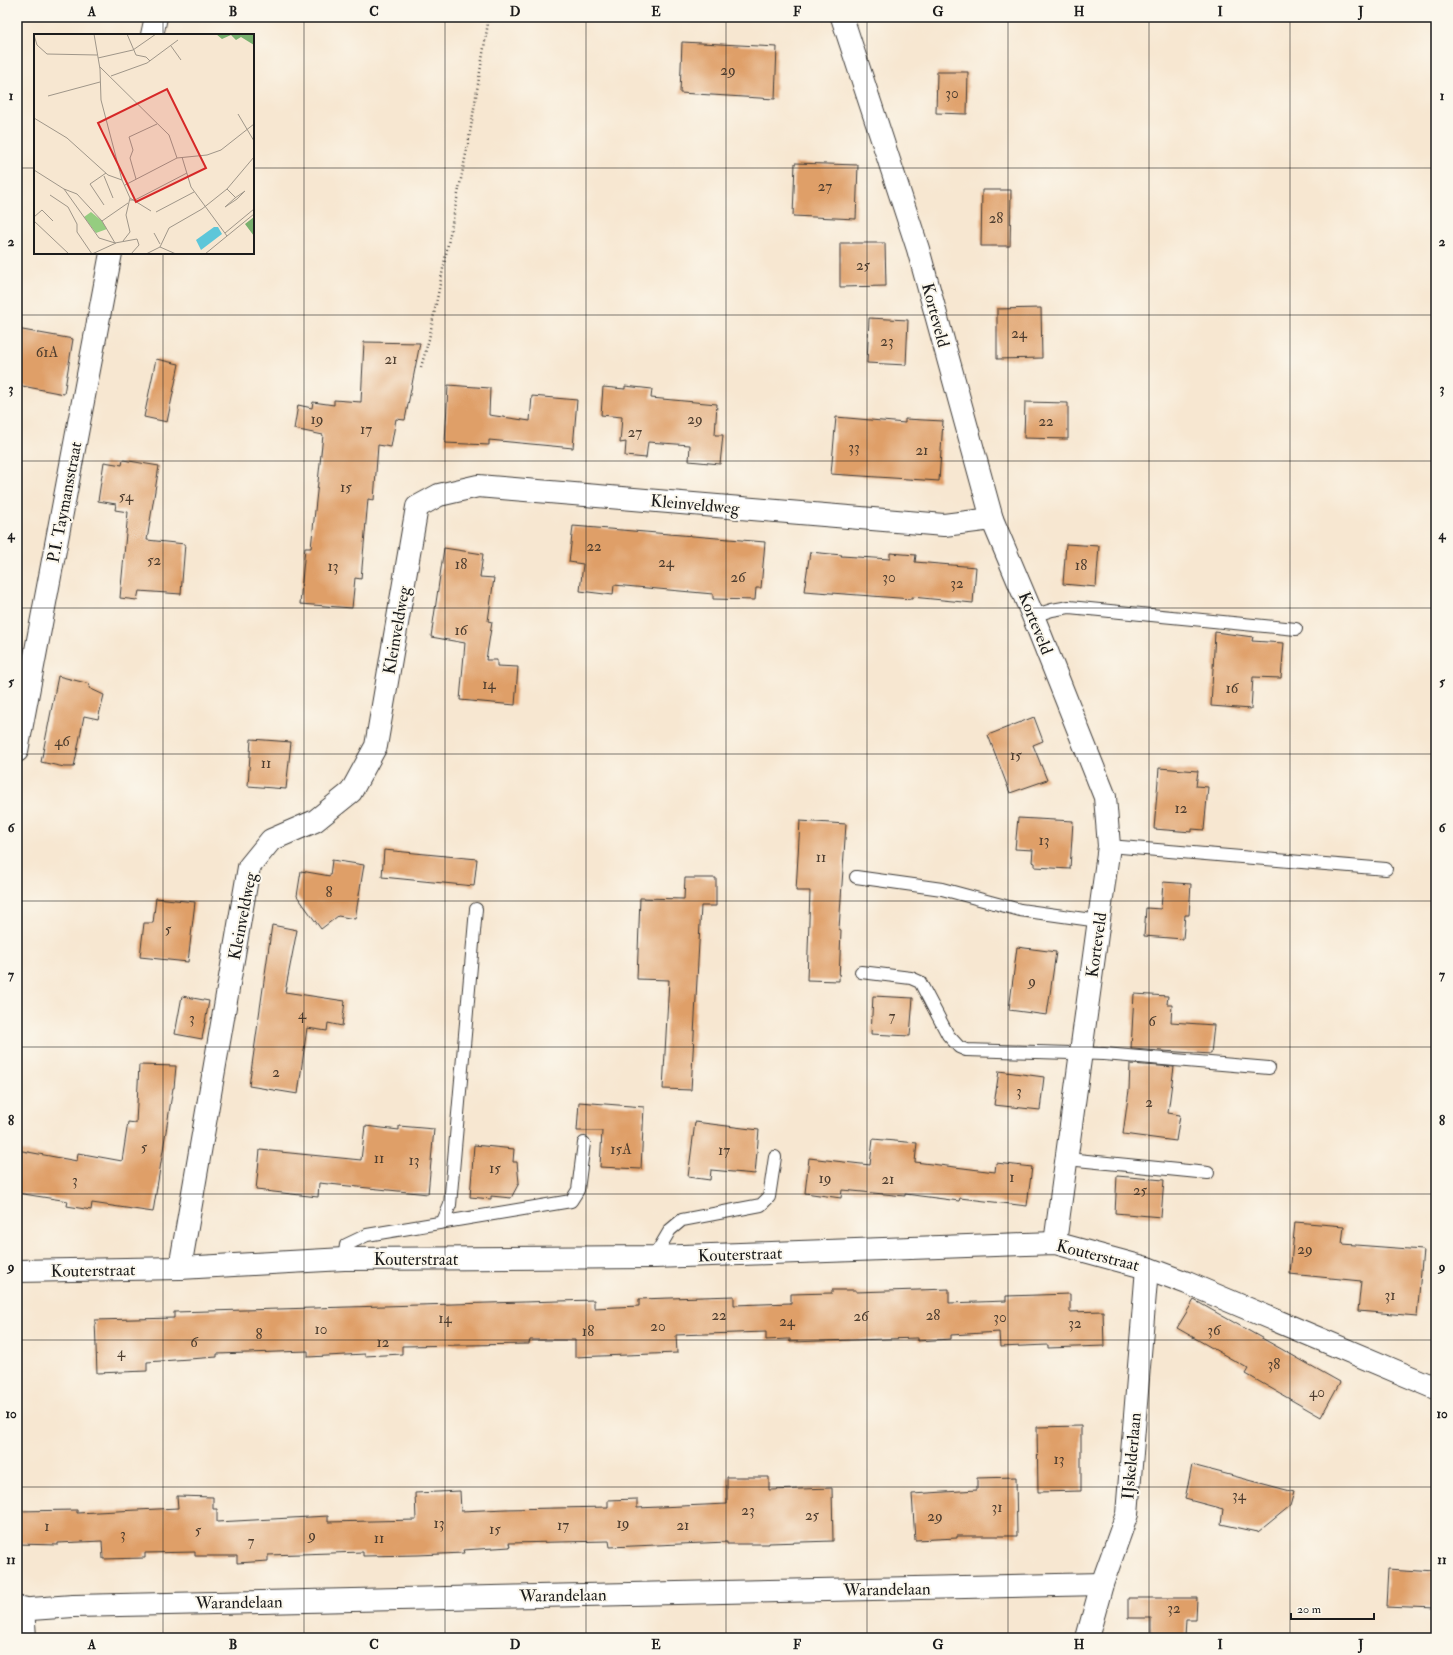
<svg xmlns="http://www.w3.org/2000/svg" width="1453" height="1655" viewBox="0 0 1453 1655" font-family="'IM FELL Double Pica',serif">
  <style>
    .building { fill: #df9f68 }
    .lines { fill: none; stroke-linecap: round; stroke-linejoin: round }
    .lane-casing { stroke: #3d3a37; stroke-width: 14 }
    .street-casing { stroke: #3d3a37; stroke-width: 24 }
    .path { stroke: #3d3a37; stroke-width: 2.5; stroke-dasharray: 1 3; stroke-linecap: butt }
    .lane { stroke: #fff; stroke-width: 12 }
    .street { stroke: #fff; stroke-width: 22 }
    .grid { fill: none; stroke: #1c1c1c; stroke-width: 1; stroke-opacity: 0.55 }
    .labels { text-anchor: middle; stroke-width: 4; stroke-linejoin: round; paint-order: stroke }
    .number-label { font-size: 15px; fill: #4d3d2f }
    .street-label { font-size: 17px; fill: #1c1c1c; stroke: #fbf7ec }
    .inset-road { fill: none; stroke: #9f9689; stroke-width: 1 }
    .view { fill: #d62828; fill-opacity: 0.15; stroke: #d62828; stroke-width: 2 }
    .inset-edge { fill: none; stroke: #1c1c1c; stroke-width: 2 }
    .neatline { fill: none; stroke: #1c1c1c; stroke-width: 1.5 }
    .grid-label { font-size: 13px; text-anchor: middle; font-weight: bold; fill: #1c1c1c }
  </style>
  <rect width="100%" height="100%" fill="#fbf7ec"/>
  <filter id="ink" filterUnits="userSpaceOnUse"><feTurbulence type="fractalNoise" baseFrequency=".025" numOctaves="2"/><feDisplacementMap in="SourceGraphic" scale="8" xChannelSelector="R" yChannelSelector="G"/><feConvolveMatrix kernelMatrix="1 2 1 2 8 2 1 2 1" color-interpolation-filters="sRGB"/></filter>
  <filter id="wash" filterUnits="userSpaceOnUse"><feTurbulence type="fractalNoise" baseFrequency=".012" numOctaves="4" result="noise"/><feDisplacementMap in="SourceGraphic" scale="16" xChannelSelector="R" yChannelSelector="G"/><feGaussianBlur stdDeviation="0.9" result="paint"/><feColorMatrix in="noise" values="0 0 0 0 0 0 0 0 0 0 0 0 0 0 0 0 0 1.4 0 .05"/><feComposite in="paint" operator="in"/></filter>
  <g filter="url(#wash)">
    <rect width="100%" height="100%" fill="#f7e7d1"/>
    <g id="blocks">
      <g class="building">
        <path d="M 682,42 L 777,47 L 775,99 L 680,93 Z"/>
        <path d="M 937,72 L 968,72 L 967,114 L 936,113 Z"/>
        <path d="M 795,163 L 858,165 L 856,219 L 793,216 Z"/>
        <path d="M 982,190 L 1011,190 L 1010,246 L 981,246 Z"/>
        <path d="M 840,243 L 885,243 L 886,286 L 840,287 Z"/>
        <path d="M 1041,308 L 1042,358 L 997,359 L 997,309 Z"/>
        <path d="M 869,318 L 908,320 L 906,365 L 867,363 Z"/>
        <path d="M 17,329 L 73,339 L 64,394 L 17,385 Z"/>
        <path d="M 364,342 L 420,343 L 405,420 L 396,419 L 391,447 L 378,445 L 374,500 L 368,499 L 361,579 L 355,578 L 352,608 L 300,604 L 305,548 L 311,548 L 323,435 L 294,429 L 298,405 L 312,408 L 313,402 L 334,405 L 334,400 L 361,402 Z"/>
        <path d="M 156,359 L 179,364 L 167,422 L 144,417 Z"/>
        <path d="M 448,385 L 490,388 L 489,415 L 530,421 L 532,396 L 577,400 L 573,448 L 489,440 L 489,445 L 445,443 Z"/>
        <path d="M 625,386 L 652,389 L 651,398 L 717,404 L 715,435 L 723,435 L 720,464 L 689,461 L 690,445 L 648,442 L 646,458 L 625,456 L 626,442 L 620,443 L 622,417 L 601,415 L 603,387 L 625,389 Z"/>
        <path d="M 1025,402 L 1068,403 L 1068,439 L 1024,438 Z"/>
        <path d="M 836,417 L 905,423 L 905,419 L 943,421 L 939,481 L 831,474 Z"/>
        <path d="M 123,460 L 159,466 L 147,540 L 185,544 L 181,594 L 139,591 L 137,600 L 120,598 L 128,512 L 115,510 L 116,504 L 98,501 L 104,462 L 122,465 Z"/>
        <path d="M 573,526 L 765,542 L 761,588 L 756,588 L 755,600 L 713,599 L 713,594 L 614,585 L 613,595 L 580,591 L 583,564 L 569,562 Z"/>
        <path d="M 1066,544 L 1099,546 L 1096,587 L 1063,584 Z"/>
        <path d="M 444,548 L 483,554 L 480,577 L 494,578 L 488,621 L 492,622 L 486,660 L 497,660 L 497,666 L 518,667 L 515,705 L 460,700 L 465,643 L 431,637 Z"/>
        <path d="M 810,552 L 842,555 L 841,556 L 890,559 L 890,553 L 916,555 L 915,562 L 976,567 L 973,603 L 912,597 L 912,599 L 804,591 Z"/>
        <path d="M 1215,632 L 1253,637 L 1252,641 L 1284,643 L 1281,678 L 1253,677 L 1251,709 L 1211,706 Z"/>
        <path d="M 58,676 L 90,684 L 89,688 L 104,695 L 98,719 L 84,716 L 74,767 L 64,767 L 41,762 Z"/>
        <path d="M 1034,717 L 1043,741 L 1033,745 L 1047,780 L 1010,793 L 988,735 Z"/>
        <path d="M 251,739 L 291,742 L 286,789 L 248,786 Z"/>
        <path d="M 1159,768 L 1198,771 L 1196,786 L 1208,787 L 1204,830 L 1192,829 L 1192,832 L 1154,829 Z"/>
        <path d="M 1018,818 L 1073,821 L 1070,869 L 1035,867 L 1035,863 L 1032,862 L 1033,850 L 1015,849 Z"/>
        <path d="M 800,821 L 846,824 L 839,929 L 841,930 L 839,981 L 807,980 L 810,891 L 796,891 Z"/>
        <path d="M 384,850 L 477,859 L 474,886 L 382,877 Z"/>
        <path d="M 332,860 L 364,865 L 355,919 L 338,916 L 321,929 L 297,896 L 301,871 L 330,876 Z"/>
        <path d="M 685,878 L 716,878 L 716,906 L 701,906 L 691,1090 L 663,1089 L 669,980 L 637,979 L 640,898 L 684,899 Z"/>
        <path d="M 1163,882 L 1191,884 L 1189,915 L 1185,915 L 1183,939 L 1144,936 L 1146,908 L 1161,909 Z"/>
        <path d="M 156,898 L 195,902 L 188,962 L 140,957 L 144,923 L 153,923 Z"/>
        <path d="M 272,925 L 297,930 L 285,992 L 345,1001 L 342,1026 L 328,1023 L 327,1031 L 307,1028 L 298,1094 L 249,1086 Z"/>
        <path d="M 1017,947 L 1056,952 L 1047,1015 L 1009,1010 Z"/>
        <path d="M 1134,994 L 1168,996 L 1167,1004 L 1172,1004 L 1171,1022 L 1214,1025 L 1211,1054 L 1131,1049 Z"/>
        <path d="M 182,996 L 209,1001 L 202,1039 L 175,1034 Z"/>
        <path d="M 873,996 L 913,998 L 910,1036 L 871,1034 Z"/>
        <path d="M 1130,1064 L 1174,1067 L 1168,1113 L 1180,1115 L 1176,1141 L 1123,1134 L 1129,1090 Z"/>
        <path d="M 139,1065 L 176,1066 L 174,1088 L 173,1088 L 153,1212 L 92,1203 L 91,1210 L 67,1206 L 68,1201 L 17,1193 L 17,1150 L 77,1161 L 78,1153 L 122,1161 L 128,1122 L 136,1123 Z"/>
        <path d="M 999,1071 L 1044,1077 L 1040,1110 L 994,1105 Z"/>
        <path d="M 579,1102 L 644,1107 L 641,1169 L 600,1167 L 602,1131 L 577,1131 Z"/>
        <path d="M 695,1122 L 759,1130 L 755,1174 L 711,1170 L 710,1180 L 688,1177 Z"/>
        <path d="M 365,1126 L 399,1130 L 399,1126 L 434,1129 L 428,1194 L 319,1183 L 318,1197 L 256,1190 L 260,1150 L 361,1160 Z"/>
        <path d="M 873,1139 L 917,1143 L 915,1162 L 995,1172 L 996,1163 L 1032,1167 L 1027,1206 L 960,1198 L 959,1201 L 905,1194 L 905,1196 L 842,1190 L 841,1198 L 805,1193 L 809,1158 L 870,1165 Z"/>
        <path d="M 474,1145 L 514,1149 L 513,1162 L 517,1162 L 519,1183 L 511,1198 L 491,1196 L 491,1199 L 470,1197 Z"/>
        <path d="M 1117,1176 L 1164,1180 L 1161,1217 L 1115,1213 Z"/>
        <path d="M 1295,1222 L 1344,1226 L 1342,1244 L 1423,1250 L 1417,1316 L 1358,1311 L 1361,1281 L 1290,1274 Z"/>
        <path d="M 949,1289 L 949,1303 L 1006,1301 L 1006,1296 L 1070,1294 L 1070,1312 L 1103,1311 L 1104,1346 L 1048,1348 L 1048,1345 L 1000,1347 L 999,1332 L 951,1335 L 951,1339 L 918,1341 L 918,1338 L 790,1342 L 790,1339 L 766,1340 L 766,1332 L 676,1335 L 677,1353 L 575,1357 L 575,1340 L 530,1340 L 529,1344 L 402,1346 L 402,1354 L 365,1356 L 365,1354 L 308,1357 L 308,1351 L 217,1354 L 217,1357 L 147,1362 L 147,1371 L 97,1373 L 95,1320 L 174,1318 L 174,1312 L 594,1300 L 594,1308 L 639,1306 L 639,1299 L 734,1296 L 734,1305 L 791,1303 L 791,1294 L 832,1293 L 832,1290 L 856,1290 L 856,1292 Z"/>
        <path d="M 1194,1300 L 1340,1382 L 1321,1417 L 1246,1374 L 1249,1369 L 1177,1328 Z"/>
        <path d="M 1081,1426 L 1081,1491 L 1038,1492 L 1037,1427 Z"/>
        <path d="M 1192,1465 L 1294,1492 L 1290,1506 L 1258,1532 L 1221,1524 L 1223,1509 L 1185,1499 Z"/>
        <path d="M 727,1477 L 769,1477 L 769,1490 L 832,1488 L 833,1541 L 769,1543 L 769,1544 L 727,1544 L 727,1542 L 610,1547 L 609,1541 L 509,1543 L 510,1547 L 463,1550 L 464,1553 L 418,1555 L 363,1556 L 363,1552 L 268,1555 L 268,1561 L 237,1563 L 237,1556 L 195,1556 L 195,1552 L 145,1553 L 145,1558 L 103,1559 L 102,1541 L 58,1543 L 58,1545 L 17,1544 L 17,1511 L 77,1510 L 77,1513 L 178,1508 L 177,1496 L 213,1497 L 213,1509 L 217,1509 L 217,1522 L 328,1516 L 328,1522 L 416,1520 L 415,1493 L 460,1491 L 461,1511 L 506,1509 L 608,1507 L 608,1500 L 637,1499 L 637,1508 L 727,1504 Z"/>
        <path d="M 1016,1477 L 1017,1536 L 957,1536 L 957,1538 L 915,1540 L 912,1494 L 977,1490 L 977,1478 Z"/>
        <path d="M 1388,1569 L 1436,1572 L 1436,1608 L 1386,1606 Z"/>
        <path d="M 1128,1598 L 1197,1598 L 1196,1619 L 1186,1619 L 1185,1638 L 1151,1638 L 1151,1618 L 1128,1618 Z"/>
      </g>
    </g>
  </g>
  <g filter="url(#ink)">
    <use href="#blocks" fill-opacity="0" stroke="#3d3a37" stroke-width="1"/>
    <g class="lines">
      <g class="lane-casing">
        <g id="lane">
          <path d="M 1033,616 L 1052,610 L 1069,607 L 1296,629"/>
          <path d="M 1109,846 L 1386,869"/>
          <path d="M 856,877 L 942,889 L 1020,910 L 1099,921"/>
          <path d="M 861,972 L 911,978 L 920,982 L 948,1035 L 959,1047 L 966,1050 L 1104,1054 L 1269,1068"/>
          <path d="M 1067,1159 L 1208,1173"/>
          <path d="M 443,1221 L 450,1205 L 476,909"/>
          <path d="M 654,1257 L 670,1230 L 682,1220 L 761,1205 L 769,1197 L 775,1157"/>
          <path d="M 344,1259 L 346,1245 L 367,1235 L 571,1201 L 578,1190 L 584,1143"/>
        </g>
      </g>
      <g class="street-casing">
        <g id="street">
          <path d="M 842,17 L 918,249 L 992,519 L 1033,616 L 1105,797 L 1109,846 L 1055,1243"/>
          <path d="M 152,35 L 156,17"/>
          <path d="M 17,751 L 111,253"/>
          <path d="M 180,1268 L 249,867 L 271,840 L 315,821 L 351,792 L 376,746 L 417,507 L 439,495 L 478,486 L 944,525 L 992,519"/>
          <path d="M 17,1271 L 180,1268 L 344,1259 L 654,1257 L 1055,1243 L 1147,1268 L 1187,1283 L 1436,1388"/>
          <path d="M 23,1608 L 25,1638"/>
          <path d="M 17,1610 L 73,1606 L 1102,1584"/>
          <path d="M 1087,1638 L 1102,1584 L 1127,1514 L 1147,1268"/>
        </g>
      </g>
      <path class="path" d="M 421,367 L 429,339 L 469,139 L 489,17"/>
      <use href="#lane" class="lane"/>
      <use href="#street" class="street"/>
    </g>
  </g>
  <path class="grid" d="M 163,17 L 163,35M 304,17 L 304,1638M 445,17 L 445,1638M 586,17 L 586,1638M 726,17 L 726,1638M 867,17 L 867,1638M 1008,17 L 1008,1638M 1149,17 L 1149,1638M 1290,17 L 1290,1638M 17,168 L 35,168M 253,168 L 1436,168M 163,253 L 163,1638M 17,315 L 1436,315M 17,461 L 1436,461M 17,608 L 1436,608M 17,754 L 1436,754M 17,901 L 1436,901M 17,1047 L 1436,1047M 17,1194 L 1436,1194M 17,1340 L 1436,1340M 17,1487 L 1436,1487"/>
  <g class="labels">
    <g class="number-label">
      <text x="728" y="75">29</text>
      <text x="952" y="98">30</text>
      <text x="825" y="191">27</text>
      <text x="996" y="223">28</text>
      <text x="863" y="270">25</text>
      <text x="1019" y="338">24</text>
      <text x="887" y="346">23</text>
      <text x="47" y="357">61A</text>
      <text x="391" y="364">21</text>
      <text x="317" y="424">19</text>
      <text x="695" y="424">29</text>
      <text x="1046" y="426">22</text>
      <text x="366" y="434">17</text>
      <text x="635" y="437">27</text>
      <text x="854" y="452">33</text>
      <text x="922" y="455">21</text>
      <text x="346" y="492">15</text>
      <text x="126" y="501">54</text>
      <text x="594" y="551">22</text>
      <text x="154" y="565">52</text>
      <text x="666" y="567">24</text>
      <text x="461" y="569">18</text>
      <text x="1081" y="570">18</text>
      <text x="333" y="571">13</text>
      <text x="738" y="582">26</text>
      <text x="889" y="582">30</text>
      <text x="957" y="588">32</text>
      <text x="461" y="635">16</text>
      <text x="489" y="689">14</text>
      <text x="1232" y="693">16</text>
      <text x="62" y="746">46</text>
      <text x="1016" y="760">15</text>
      <text x="266" y="768">11</text>
      <text x="1181" y="813">12</text>
      <text x="1044" y="845">13</text>
      <text x="821" y="862">11</text>
      <text x="329" y="897">8</text>
      <text x="168" y="934">5</text>
      <text x="1032" y="986">9</text>
      <text x="302" y="1019">4</text>
      <text x="892" y="1021">7</text>
      <text x="192" y="1023">3</text>
      <text x="1152" y="1026">6</text>
      <text x="276" y="1077">2</text>
      <text x="1019" y="1096">3</text>
      <text x="1149" y="1107">2</text>
      <text x="144" y="1152">5</text>
      <text x="621" y="1154">15A</text>
      <text x="724" y="1155">17</text>
      <text x="379" y="1163">11</text>
      <text x="414" y="1165">13</text>
      <text x="495" y="1173">15</text>
      <text x="1012" y="1182">1</text>
      <text x="825" y="1183">19</text>
      <text x="888" y="1184">21</text>
      <text x="75" y="1185">3</text>
      <text x="1140" y="1195">25</text>
      <text x="1305" y="1254">29</text>
      <text x="1390" y="1300">31</text>
      <text x="719" y="1320">22</text>
      <text x="933" y="1320">28</text>
      <text x="861" y="1321">26</text>
      <text x="1000" y="1322">30</text>
      <text x="445" y="1323">14</text>
      <text x="787" y="1326">24</text>
      <text x="1075" y="1328">32</text>
      <text x="658" y="1331">20</text>
      <text x="321" y="1334">10</text>
      <text x="1214" y="1335">36</text>
      <text x="588" y="1336">18</text>
      <text x="259" y="1339">8</text>
      <text x="194" y="1347">6</text>
      <text x="383" y="1347">12</text>
      <text x="121" y="1357">4</text>
      <text x="1274" y="1369">38</text>
      <text x="1317" y="1397">40</text>
      <text x="1059" y="1464">13</text>
      <text x="1239" y="1500">34</text>
      <text x="997" y="1512">31</text>
      <text x="748" y="1515">23</text>
      <text x="812" y="1520">25</text>
      <text x="935" y="1521">29</text>
      <text x="439" y="1528">13</text>
      <text x="623" y="1528">19</text>
      <text x="563" y="1530">17</text>
      <text x="683" y="1530">21</text>
      <text x="47" y="1531">1</text>
      <text x="495" y="1534">15</text>
      <text x="198" y="1535">5</text>
      <text x="123" y="1539">3</text>
      <text x="312" y="1540">9</text>
      <text x="379" y="1543">11</text>
      <text x="251" y="1546">7</text>
      <text x="1174" y="1613">32</text>
    </g>
    <g class="street-label">
      <text transform="translate(936 315) rotate(75)" y="6">Korteveld</text>
      <text transform="translate(64 502) rotate(-79)" y="6">P.I. Taymansstraat</text>
      <text transform="translate(695 504) rotate(5)" y="6">Kleinveldweg</text>
      <text transform="translate(1036 623) rotate(68)" y="6">Korteveld</text>
      <text transform="translate(396 630) rotate(-80)" y="6">Kleinveldweg</text>
      <text transform="translate(242 916) rotate(-79)" y="6">Kleinveldweg</text>
      <text transform="translate(1096 945) rotate(-82)" y="6">Korteveld</text>
      <text transform="translate(740 1254) rotate(-2)" y="6">Kouterstraat</text>
      <text transform="translate(1098 1255) rotate(14)" y="6">Kouterstraat</text>
      <text x="416" y="1265">Kouterstraat</text>
      <text transform="translate(93 1270) rotate(-1)" y="6">Kouterstraat</text>
      <text transform="translate(1131 1456) rotate(-85)" y="6">IJskelderlaan</text>
      <text transform="translate(887 1589) rotate(-1)" y="6">Warandelaan</text>
      <text transform="translate(563 1595) rotate(-1)" y="6">Warandelaan</text>
      <text transform="translate(239 1602) rotate(-1)" y="6">Warandelaan</text>
    </g>
  </g>
  <g transform="translate(34 34)">
    <rect width="220" height="220" fill="#f7e7d1"/>
    <path d="M 57,178 L 68,187 L 73,195 L 62,199 L 50,183 Z" fill="#95cd80"/>
    <path d="M 182,0 L 220,0 L 220,11 L 207,3 L 202,6 L 197,1 L 188,5 ZM 220,183 L 220,202 L 211,190 Z" fill="#78b06e"/>
    <path d="M 180,193 L 184,193 L 188,200 L 167,216 L 162,206 Z" fill="#5dc6d9"/>
    <path class="inset-road" d="M 60,0 L 66,35 L 67,66 L 88,146 L 96,164 L 92,181 L 96,198 L 89,207M 93,0 L 102,21 L 112,23 L 116,27M 0,1 L 3,11 L 13,20 L 63,21M 137,12 L 147,26M 64,24 L 99,16 L 122,0M 66,33 L 135,101 L 143,124M 77,42 L 113,29 L 144,6M 14,62 L 66,48M 204,80 L 220,107M 0,84 L 33,104 L 74,141 L 88,146M 148,123 L 157,153 L 193,202M 0,136 L 30,155 L 65,204 L 81,209 L 103,205 L 105,211 L 97,220M 70,142 L 79,164M 102,145 L 96,124 L 99,116 L 95,103 L 123,90M 91,151 L 143,124 L 173,121 L 187,116 L 220,90M 30,155 L 43,160 L 68,187 L 81,209M 193,155 L 202,164M 211,157 L 203,165 L 191,173 L 201,164 ZM 16,161 L 34,173 L 43,190 L 43,198 L 58,220M 96,164 L 117,177M 96,166 L 101,166 L 153,139M 70,171 L 56,150 L 72,139M 122,178 L 160,158M 0,183 L 8,176 L 19,187M 0,187 L 35,220M 68,187 L 94,169M 120,199 L 126,210M 191,199 L 220,175M 126,213 L 135,194 L 168,175 L 193,155 L 220,123M 58,220 L 82,209M 112,220 L 126,213 L 142,220M 171,220 L 220,180"/>
    <path class="view" d="M 133,55 L 172,134 L 102,168 L 64,89 Z"/>
    <rect width="220" height="220" class="inset-edge"/>
  </g>
  <rect width="1453" height="1655" fill="none" stroke="#fbf7ec" stroke-width="44"/>
  <path d="M1291 1613v6h83v-6" fill="none" stroke="#1c1c1c" stroke-width="2"/>
  <text x="1297" y="1613" font-size="12" fill="#1c1c1c" stroke="#fbf7ec" stroke-width="3" paint-order="stroke">20 m</text>
  <rect x="22" y="22" width="1409" height="1611" class="neatline"/>
  <g class="grid-label">
    <text x="92" y="16">A</text>
    <text x="233" y="16">B</text>
    <text x="374" y="16">C</text>
    <text x="515" y="16">D</text>
    <text x="656" y="16">E</text>
    <text x="797" y="16">F</text>
    <text x="938" y="16">G</text>
    <text x="1079" y="16">H</text>
    <text x="1220" y="16">I</text>
    <text x="1361" y="16">J</text>
    <text x="11" y="100">1</text>
    <text x="1442" y="100">1</text>
    <text x="11" y="246">2</text>
    <text x="1442" y="246">2</text>
    <text x="11" y="393">3</text>
    <text x="1442" y="393">3</text>
    <text x="11" y="539">4</text>
    <text x="1442" y="539">4</text>
    <text x="11" y="686">5</text>
    <text x="1442" y="686">5</text>
    <text x="11" y="832">6</text>
    <text x="1442" y="832">6</text>
    <text x="11" y="979">7</text>
    <text x="1442" y="979">7</text>
    <text x="11" y="1125">8</text>
    <text x="1442" y="1125">8</text>
    <text x="11" y="1271">9</text>
    <text x="1442" y="1271">9</text>
    <text x="11" y="1418">10</text>
    <text x="1442" y="1418">10</text>
    <text x="11" y="1564">11</text>
    <text x="1442" y="1564">11</text>
    <text x="92" y="1649">A</text>
    <text x="233" y="1649">B</text>
    <text x="374" y="1649">C</text>
    <text x="515" y="1649">D</text>
    <text x="656" y="1649">E</text>
    <text x="797" y="1649">F</text>
    <text x="938" y="1649">G</text>
    <text x="1079" y="1649">H</text>
    <text x="1220" y="1649">I</text>
    <text x="1361" y="1649">J</text>
  </g>
</svg>
